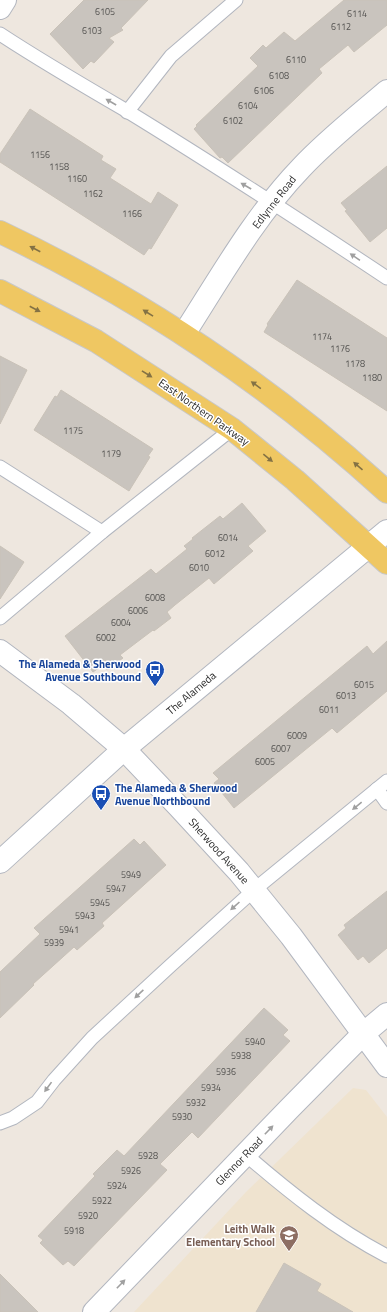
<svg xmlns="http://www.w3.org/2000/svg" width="387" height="1312" viewBox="0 0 387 1312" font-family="'Titillium Web',sans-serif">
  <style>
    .education { fill: #efe3cf }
    .building { fill: #c9c4be; stroke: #c9c2b8 }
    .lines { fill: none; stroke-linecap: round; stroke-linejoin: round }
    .lane-casing { stroke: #b2b6bf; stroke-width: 15 }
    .street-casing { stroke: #b2b6bf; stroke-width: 24 }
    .secondary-casing { stroke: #b2b6bf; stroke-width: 24 }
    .primary-casing { stroke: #c8c8c8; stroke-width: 24 }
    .lane { stroke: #fff; stroke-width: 13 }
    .street { stroke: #fff; stroke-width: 22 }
    .secondary { stroke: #fff; stroke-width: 22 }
    .primary { stroke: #efc762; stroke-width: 22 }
    .oneway { fill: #a0a0a0 }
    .oneway2 { fill: #847244 }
    .labels { text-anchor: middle; stroke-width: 3; stroke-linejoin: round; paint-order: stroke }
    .number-label { font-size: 9px; fill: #535250 }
    .street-label { font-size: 11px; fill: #2c2c2c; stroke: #fff }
    .transit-label { font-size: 11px; font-weight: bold; fill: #164399; stroke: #fff; text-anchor: end }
    .education-label { font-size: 11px; font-weight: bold; fill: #785e54; stroke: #fff; text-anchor: end }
  </style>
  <rect width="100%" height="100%" fill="#eee7df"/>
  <path class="education" d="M 353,1088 L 366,1090 L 387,1117 L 387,1312 L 134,1312 L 246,1192 Z"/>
  <g class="building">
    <path d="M 84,0 L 148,0 L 121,28 L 123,30 L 109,38 L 114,42 L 94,63 L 91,61 L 83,69 L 50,34 Z"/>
    <path d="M 344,0 L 387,0 L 387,25 L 354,52 L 348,45 L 319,69 L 322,73 L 228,163 L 222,157 L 220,158 L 194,129 L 197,126 L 196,125 L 258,66 L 250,58 L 263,45 L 266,48 L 284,32 L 295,41 Z"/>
    <path d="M 30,109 L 103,156 L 101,160 L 116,169 L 110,178 L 151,204 L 158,192 L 178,205 L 151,249 L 149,248 L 144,255 L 0,162 L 0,154 Z"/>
    <path d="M 387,166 L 387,228 L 370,242 L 345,211 L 347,210 L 341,203 Z"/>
    <path d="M 297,280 L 387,338 L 387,411 L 264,332 L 268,325 L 267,324 Z"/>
    <path d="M 0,356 L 27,370 L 0,424 Z"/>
    <path d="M 61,390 L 153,449 L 148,456 L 150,457 L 129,491 L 34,430 L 55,396 L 57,397 Z"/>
    <path d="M 242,503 L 266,531 L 248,546 L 253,551 L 214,584 L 209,578 L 175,605 L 167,612 L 171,618 L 154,631 L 153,630 L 120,655 L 123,658 L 107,670 L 103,665 L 93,672 L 65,636 L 151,569 L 156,574 L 187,549 L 184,546 L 193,539 L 192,538 L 220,516 L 223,519 Z"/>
    <path d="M 0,546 L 24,562 L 0,599 Z"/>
    <path d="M 387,641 L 387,691 L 337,733 L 332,728 L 234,808 L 214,783 L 219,779 L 213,773 L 367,646 L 373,654 Z"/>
    <path d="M 134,839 L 140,845 L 144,841 L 166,865 L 102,923 L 104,926 L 77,950 L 74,947 L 33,984 L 34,985 L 0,1018 L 0,972 L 40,934 L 34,928 Z"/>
    <path d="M 387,891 L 387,948 L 369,963 L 363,956 L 358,960 L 338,935 L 346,928 L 344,925 Z"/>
    <path d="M 264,1008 L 288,1030 L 283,1035 L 290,1041 L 198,1138 L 192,1132 L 160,1164 L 167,1170 L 74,1266 L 68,1261 L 63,1265 L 40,1243 L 43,1240 L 38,1236 L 95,1176 L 93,1174 L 117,1150 L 124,1156 Z"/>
    <path d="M 284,1263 L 321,1284 L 317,1291 L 353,1312 L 256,1312 Z"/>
    <path d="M 0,1274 L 38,1312 L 0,1312 Z"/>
  </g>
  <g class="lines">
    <g class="lane-casing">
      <g id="lane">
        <path d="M 0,34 C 41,61 84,86 127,111 C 215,165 301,221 387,278"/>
        <path d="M 127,112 L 171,56 L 236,0"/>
        <path d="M 0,467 L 102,532"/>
        <path d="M 0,618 L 102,532 L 232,429"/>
        <path d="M 377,789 L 387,803"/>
        <path d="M 0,1123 L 13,1118 L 37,1102 L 54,1080 L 92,1038 L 170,966 L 254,890 L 387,781"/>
        <path d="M 245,1154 C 289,1192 335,1229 387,1256"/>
      </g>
    </g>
    <g class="street-casing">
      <g id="street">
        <path d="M 0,8 L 5,0"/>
        <path d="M 184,334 C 220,278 254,217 301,168 C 327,140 358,116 387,91"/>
        <path d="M 0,651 L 71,704 L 124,749 L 179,807 L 239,872 L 291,936 L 387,1066"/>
        <path d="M 94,1312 L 289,1109 L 363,1034 L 387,1014"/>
      </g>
    </g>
    <g class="secondary-casing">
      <path id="secondary" d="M 0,862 L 124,749 L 387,531"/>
    </g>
    <g class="primary-casing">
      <g id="primary">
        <path d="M 0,232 C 141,299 272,387 387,492"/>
        <path d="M 0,291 L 96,341 L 232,429 L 295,480 L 387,563"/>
      </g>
    </g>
    <use href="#lane" class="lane"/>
    <use href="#street" class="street"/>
    <use href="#secondary" class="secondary"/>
    <use href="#primary" class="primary"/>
  </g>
  <defs><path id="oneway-solid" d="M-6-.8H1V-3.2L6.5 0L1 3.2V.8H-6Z"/></defs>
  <g class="oneway">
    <use href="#oneway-solid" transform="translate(111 102) rotate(-150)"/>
    <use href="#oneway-solid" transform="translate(246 186) rotate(-150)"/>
    <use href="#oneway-solid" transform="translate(355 257) rotate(-146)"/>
    <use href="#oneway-solid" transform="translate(357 806) rotate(141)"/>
    <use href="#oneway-solid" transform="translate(235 906) rotate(138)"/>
    <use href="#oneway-solid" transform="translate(139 994) rotate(137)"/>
    <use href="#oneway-solid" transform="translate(48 1087) rotate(126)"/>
    <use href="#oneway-solid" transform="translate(269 1130) rotate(-46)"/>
    <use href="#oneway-solid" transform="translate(121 1284) rotate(-46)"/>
  </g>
  <g class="oneway2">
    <use href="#oneway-solid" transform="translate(35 249) rotate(-152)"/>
    <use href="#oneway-solid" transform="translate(35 309) rotate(28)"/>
    <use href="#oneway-solid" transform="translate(148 313) rotate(-148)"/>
    <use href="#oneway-solid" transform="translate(147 374) rotate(32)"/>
    <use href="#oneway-solid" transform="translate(256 385) rotate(-144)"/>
    <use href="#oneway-solid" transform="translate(268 458) rotate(39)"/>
    <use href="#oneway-solid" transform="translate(358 466) rotate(-139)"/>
  </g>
  <defs>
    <g id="bus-pin" transform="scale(1)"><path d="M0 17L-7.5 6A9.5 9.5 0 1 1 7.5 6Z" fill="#1a4fb4" stroke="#fff"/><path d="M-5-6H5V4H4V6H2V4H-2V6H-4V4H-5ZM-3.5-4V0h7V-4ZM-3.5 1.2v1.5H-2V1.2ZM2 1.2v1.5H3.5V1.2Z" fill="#fff"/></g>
    <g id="school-pin" transform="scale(1)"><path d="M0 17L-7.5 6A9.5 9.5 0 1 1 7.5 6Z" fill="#8d6e63" stroke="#fff"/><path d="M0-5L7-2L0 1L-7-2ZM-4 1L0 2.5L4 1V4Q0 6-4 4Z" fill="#fff"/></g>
  </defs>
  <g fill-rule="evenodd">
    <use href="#bus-pin" x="155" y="670"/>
    <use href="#bus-pin" x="101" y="794"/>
    <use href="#school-pin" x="289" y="1235"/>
  </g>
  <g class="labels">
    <g class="number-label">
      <text x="105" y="15">6105</text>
      <text x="357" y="17">6114</text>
      <text x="341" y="30">6112</text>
      <text x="92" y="34">6103</text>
      <text x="296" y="63">6110</text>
      <text x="279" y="79">6108</text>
      <text x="264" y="94">6106</text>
      <text x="248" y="109">6104</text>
      <text x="233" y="124">6102</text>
      <text x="40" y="158">1156</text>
      <text x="59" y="170">1158</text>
      <text x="77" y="182">1160</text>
      <text x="93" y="197">1162</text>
      <text x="132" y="217">1166</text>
      <text x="322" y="340">1174</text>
      <text x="340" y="352">1176</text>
      <text x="355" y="367">1178</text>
      <text x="372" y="381">1180</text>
      <text x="73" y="434">1175</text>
      <text x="111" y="457">1179</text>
      <text x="228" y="541">6014</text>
      <text x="215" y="557">6012</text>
      <text x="199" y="571">6010</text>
      <text x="155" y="601">6008</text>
      <text x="138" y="614">6006</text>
      <text x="121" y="626">6004</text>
      <text x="106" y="641">6002</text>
      <text x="364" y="688">6015</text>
      <text x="346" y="699">6013</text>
      <text x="329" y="713">6011</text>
      <text x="297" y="739">6009</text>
      <text x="281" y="752">6007</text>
      <text x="265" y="765">6005</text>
      <text x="131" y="878">5949</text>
      <text x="116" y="892">5947</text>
      <text x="100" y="906">5945</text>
      <text x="85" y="919">5943</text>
      <text x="69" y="933">5941</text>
      <text x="54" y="946">5939</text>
      <text x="255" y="1045">5940</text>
      <text x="241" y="1059">5938</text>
      <text x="226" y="1075">5936</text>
      <text x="211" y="1091">5934</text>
      <text x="196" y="1106">5932</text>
      <text x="182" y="1120">5930</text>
      <text x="148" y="1159">5928</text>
      <text x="131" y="1174">5926</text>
      <text x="117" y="1189">5924</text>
      <text x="102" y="1204">5922</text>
      <text x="88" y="1219">5920</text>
      <text x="74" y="1234">5918</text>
    </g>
    <g class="street-label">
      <text transform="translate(274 202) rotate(-52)" y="4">Edlynne Road</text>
      <text transform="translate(204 412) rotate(35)" y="4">East Northern Parkway</text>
      <text transform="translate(191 693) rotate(-40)" y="4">The Alameda</text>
      <text transform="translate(219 851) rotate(48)" y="4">Sherwood Avenue</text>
      <text transform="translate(239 1161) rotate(-46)" y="4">Glennor Road</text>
    </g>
    <g class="transit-label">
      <text x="141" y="668">The Alameda &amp; Sherwood<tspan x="141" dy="13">Avenue Southbound</tspan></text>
      <text x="115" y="792" text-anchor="start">The Alameda &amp; Sherwood<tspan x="115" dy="13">Avenue Northbound</tspan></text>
    </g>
    <g class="education-label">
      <text x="275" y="1233">Leith Walk<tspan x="275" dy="13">Elementary School</tspan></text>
    </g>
  </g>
</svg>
